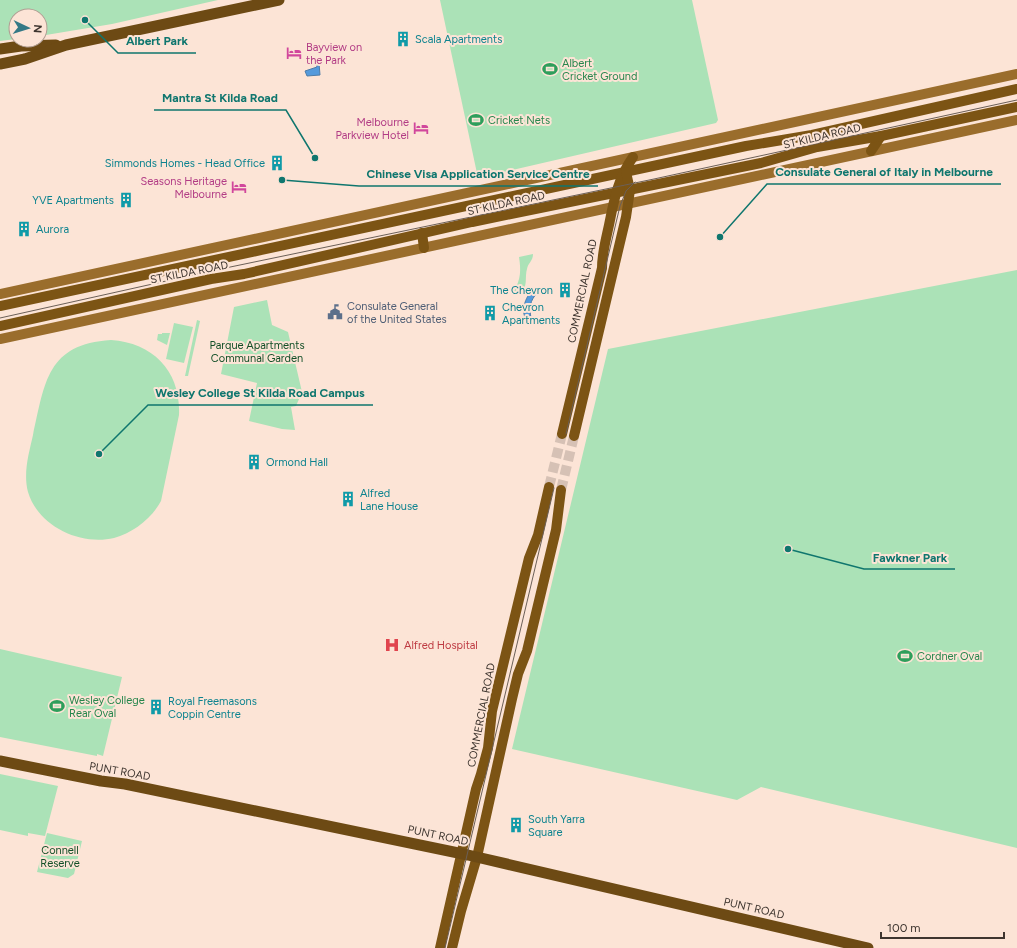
<svg xmlns="http://www.w3.org/2000/svg" width="1017" height="948" viewBox="0 0 1017 948" font-family="Figtree,sans-serif">
  <style>
    .green { fill: #abe2b7 }
    .water { fill: #549adc; stroke: #4d7ca8 }
    .lines { fill: none; stroke-linecap: round; stroke-linejoin: round }
    .primary-tunnel { stroke: #d6c1b5; stroke-width: 10; stroke-dasharray: 10 5; stroke-linecap: butt }
    .secondary { stroke: #9a6d2c; stroke-width: 10 }
    .primary { stroke: #7c5414; stroke-width: 10 }
    .trunk { stroke: #6d4a14; stroke-width: 11 }
    .tram { stroke: #6b5f57; stroke-width: 1 }
    .labels { text-anchor: middle; stroke-width: 4; stroke-linejoin: round; paint-order: stroke }
    .culture-label { font-size: 11px; fill: #0d838f; stroke: #fce4d6; text-anchor: start }
    .hotel-label { font-size: 11px; fill: #b23c85; stroke: #fce4d6; text-anchor: end }
    .leisure-label { font-size: 11px; fill: #27864d; stroke: #fce4d6; text-anchor: start }
    .street-label { font-size: 11px; fill: #3e352f; stroke: #fce4d6 }
    .service-label { font-size: 11px; fill: #4e5e75; stroke: #fce4d6; text-anchor: start }
    .park-label { font-size: 11px; fill: #124f27; stroke: #fce4d6 }
    .health-label { font-size: 11px; fill: #be3a42; stroke: #fce4d6; text-anchor: start }
    .leader { fill: none; stroke: #0f766e; stroke-width: 1.5 }
    .callout-dot { fill: #0f766e; stroke: #fce4d6; stroke-width: 1.5 }
    .callout-label { font-size: 12px; text-anchor: middle; font-weight: bold; fill: #0f766e; stroke: #fce4d6; stroke-width: 4; stroke-linejoin: round; paint-order: stroke }
  </style>
  <rect width="100%" height="100%" fill="#fce4d6"/>
  <g class="green">
    <path d="M 0,0 L 218,0 L 112,24 L 40,36 L 40,16 L 16,16 L 16,39 L 0,41 Z"/>
    <path d="M 440,0 L 692,0 L 718,120 L 716,123 L 478,178 Z"/>
    <path d="M 533,254 C 533,261 528,263 527,269 C 525,276 527,283 524,289 L 519,292 L 514,291 C 521,279 521,270 519,257 Z"/>
    <path d="M 1017,270 L 1017,848 L 761,787 L 737,800 L 512,749 L 608,349 Z"/>
    <path d="M 267,300 L 272,325 L 288,332 L 302,392 L 296,406 L 291,407 L 295,430 L 282,429 L 249,421 L 257,383 L 221,374 L 234,307 Z"/>
    <path d="M 197,320 L 200,321 L 188,376 L 185,376 Z"/>
    <path d="M 174,323 L 193,327 L 184,363 L 166,359 Z"/>
    <path d="M 162,333 L 170,333 L 167,345 L 157,340 L 158,334 L 162,334 Z"/>
    <path d="M 111,340 C 154,343 181,372 179,415 L 161,501 C 152,518 133,533 114,538 C 80,546 38,526 28,492 C 23,473 29,453 33,435 C 45,382 47,344 111,340 Z"/>
    <path d="M 0,649 L 122,677 L 103,756 L 97,754 L 97,756 L 0,737 Z"/>
    <path d="M 0,774 L 58,786 L 45,836 L 28,833 L 28,836 L 0,830 Z"/>
    <path d="M 47,833 L 82,841 L 74,874 L 68,878 L 37,872 Z"/>
  </g>
  <g class="water">
    <path d="M 319,63 L 320,75 L 307,76 L 305,71 L 317,67 L 316,64 Z"/>
    <path d="M 533,289 L 537,293 C 530,301 529,307 531,318 L 527,321 C 520,311 525,298 533,289 Z"/>
  </g>
  <g class="lines">
    <g class="primary-tunnel">
      <path d="M 549,487 L 562,434"/>
      <path d="M 561,490 L 574,436"/>
    </g>
    <g class="secondary">
      <path d="M 0,294 L 1017,74"/>
      <path d="M 0,339 L 1017,120"/>
    </g>
    <g class="primary">
      <path d="M 871,151 L 881,136"/>
      <path d="M 422,233 L 424,248"/>
      <path d="M 0,306 L 746,146 L 812,135 L 1017,89"/>
      <path d="M 0,326 L 211,279 L 244,274 L 472,222 L 761,163 L 817,147 L 881,136 L 1017,107"/>
      <path d="M 562,434 L 602,268 C 602,253 606,239 609,225 C 614,200 618,178 633,157"/>
      <path d="M 574,436 L 626,217 L 630,190 L 626,172"/>
      <path d="M 440,948 L 476,789 L 481,774 L 488,748 L 492,711 L 529,558 L 538,535 L 549,487"/>
      <path d="M 452,948 L 461,911 L 477,857 L 512,699 L 518,674 L 527,651 L 556,530 L 561,490"/>
    </g>
    <g class="trunk">
      <path d="M 0,49 L 21,46 L 56,45"/>
      <path d="M 0,64 L 25,59 L 66,45 L 279,0"/>
      <path d="M 0,761 L 101,781 L 125,784 L 468,855 L 868,948"/>
    </g>
    <g class="tram">
      <path d="M 0,318 L 211,271 L 654,179 L 1017,100"/>
      <path d="M 566,434 L 620,206 L 626,191 L 635,182"/>
      <path d="M 445,948 L 554,488"/>
    </g>
  </g>
  <defs>
    <g id="building-bare" transform="scale(1.2)"><path d="M-4-6H4V6H1V3H-1V6H-4ZM-2.5-4.3h1.7v1.8h-1.7ZM.8-4.3h1.7v1.8H.8ZM-2.5-1h1.7V.8h-1.7ZM.8-1h1.7V.8H.8Z" fill="#0f9aa8" stroke="#fce4d6" stroke-width="2.5" paint-order="stroke"/></g>
    <g id="hotel-bare" transform="scale(1.2)"><path d="M-6-4.5h1.5V1H6V5H4.5V3h-9V5H-6ZM-4 0a1.8 1.8 0 1 1 3.6 0ZM.5 0V-2.5h3Q6-2.5 6 0Z" fill="#d1479c" stroke="#fce4d6" stroke-width="2.5" paint-order="stroke"/></g>
    <g id="stadium-bare" transform="scale(1.2)"><path d="M0-5a6.5 5 0 1 0 0 10a6.5 5 0 1 0 0-10ZM-3.5-1.8h7v3.6h-7Z" fill="#2e9e5b" stroke="#fce4d6" stroke-width="2.5" paint-order="stroke"/></g>
    <g id="civic-bare" transform="scale(1.2)"><path d="M-.6-6.5H3V-4.5H.6V-3L4-1V1h2V6H-6V1h2V-1L-.6-3ZM-1.2 2.5V6h2.4V2.5Z" fill="#5c6f8a" stroke="#fce4d6" stroke-width="2.5" paint-order="stroke"/></g>
    <g id="hospital-bare" transform="scale(1.2)"><path d="M-5-5h3v3.5h4V-5h3V5h-3V1.5h-4V5h-3Z" fill="#e0444e" stroke="#fce4d6" stroke-width="2.5" paint-order="stroke"/></g>
  </defs>
  <g fill-rule="evenodd">
    <use href="#building-bare" x="403" y="39"/>
    <use href="#hotel-bare" x="294" y="53"/>
    <use href="#stadium-bare" x="550" y="69"/>
    <use href="#stadium-bare" x="476" y="120"/>
    <use href="#hotel-bare" x="421" y="128"/>
    <use href="#building-bare" x="277" y="163"/>
    <use href="#hotel-bare" x="239" y="187"/>
    <use href="#building-bare" x="126" y="200"/>
    <use href="#building-bare" x="24" y="229"/>
    <use href="#building-bare" x="565" y="290"/>
    <use href="#civic-bare" x="335" y="312"/>
    <use href="#building-bare" x="490" y="313"/>
    <use href="#building-bare" x="254" y="462"/>
    <use href="#building-bare" x="348" y="499"/>
    <use href="#hospital-bare" x="392" y="645"/>
    <use href="#stadium-bare" x="905" y="656"/>
    <use href="#stadium-bare" x="57" y="706"/>
    <use href="#building-bare" x="156" y="707"/>
    <use href="#building-bare" x="516" y="825"/>
  </g>
  <g class="labels">
    <g class="culture-label">
      <text x="415" y="43">Scala Apartments</text>
      <text x="265" y="167" text-anchor="end">Simmonds Homes - Head Office</text>
      <text x="114" y="204" text-anchor="end">YVE Apartments</text>
      <text x="36" y="233">Aurora</text>
      <text x="553" y="294" text-anchor="end">The Chevron</text>
      <text x="502" y="311">Chevron<tspan x="502" dy="13">Apartments</tspan></text>
      <text x="266" y="466">Ormond Hall</text>
      <text x="360" y="497">Alfred<tspan x="360" dy="13">Lane House</tspan></text>
      <text x="168" y="705">Royal Freemasons<tspan x="168" dy="13">Coppin Centre</tspan></text>
      <text x="528" y="823">South Yarra<tspan x="528" dy="13">Square</tspan></text>
    </g>
    <g class="hotel-label">
      <text x="306" y="51" text-anchor="start">Bayview on<tspan x="306" dy="13">the Park</tspan></text>
      <text x="409" y="126">Melbourne<tspan x="409" dy="13">Parkview Hotel</tspan></text>
      <text x="227" y="185">Seasons Heritage<tspan x="227" dy="13">Melbourne</tspan></text>
    </g>
    <g class="leisure-label">
      <text x="562" y="67">Albert<tspan x="562" dy="13">Cricket Ground</tspan></text>
      <text x="488" y="124">Cricket Nets</text>
      <text x="917" y="660">Cordner Oval</text>
      <text x="69" y="704">Wesley College<tspan x="69" dy="13">Rear Oval</tspan></text>
    </g>
    <g class="street-label">
      <text transform="translate(822 136) rotate(-13)" y="4">ST KILDA ROAD</text>
      <text transform="translate(506 203) rotate(-12)" y="4">ST KILDA ROAD</text>
      <text transform="translate(189 272) rotate(-11)" y="4">ST KILDA ROAD</text>
      <text transform="translate(582 291) rotate(-78)" y="4">COMMERCIAL ROAD</text>
      <text transform="translate(481 715) rotate(-79)" y="4">COMMERCIAL ROAD</text>
      <text transform="translate(120 771) rotate(10)" y="4">PUNT ROAD</text>
      <text transform="translate(438 835) rotate(12)" y="4">PUNT ROAD</text>
      <text transform="translate(754 908) rotate(13)" y="4">PUNT ROAD</text>
    </g>
    <g class="service-label">
      <text x="347" y="310">Consulate General<tspan x="347" dy="13">of the United States</tspan></text>
    </g>
    <g class="park-label">
      <text x="257" y="349">Parque Apartments<tspan x="257" dy="13">Communal Garden</tspan></text>
      <text x="60" y="854">Connell<tspan x="60" dy="13">Reserve</tspan></text>
    </g>
    <g class="health-label">
      <text x="404" y="649">Alfred Hospital</text>
    </g>
  </g>
  <path class="leader" d="M85 20L118 53H196M315 158L286 110H154M720 237L767 184H1001M282 180L359 186H598M99 454L148 405H373M788 549L864 569H955"/>
  <g class="callout-dot">
    <circle cx="85" cy="20" r="4"/>
    <circle cx="315" cy="158" r="4"/>
    <circle cx="720" cy="237" r="4"/>
    <circle cx="282" cy="180" r="4"/>
    <circle cx="99" cy="454" r="4"/>
    <circle cx="788" cy="549" r="4"/>
  </g>
  <g class="callout-label">
    <text x="157" y="45">Albert Park</text>
    <text x="220" y="102">Mantra St Kilda Road</text>
    <text x="884" y="176">Consulate General of Italy in Melbourne</text>
    <text x="478" y="178">Chinese Visa Application Service Centre</text>
    <text x="260" y="397">Wesley College St Kilda Road Campus</text>
    <text x="910" y="562">Fawkner Park</text>
  </g>
  <g transform="translate(28 28) rotate(94)"><circle r="19" fill="#fce4d6" stroke="#b09e93"/>
  <path d="M0-3L7 15L0 10L-7 15Z" fill="#347986"/>
  <text y="-6" font-size="11" font-weight="bold" text-anchor="middle" fill="#3e352f">N</text>
  </g>
  <path d="M881 932v6h123v-6" fill="none" stroke="#3e352f" stroke-width="2"/>
  <text x="887" y="932" font-size="12" fill="#3e352f" stroke="#fce4d6" stroke-width="3" paint-order="stroke">100 m</text>
</svg>
